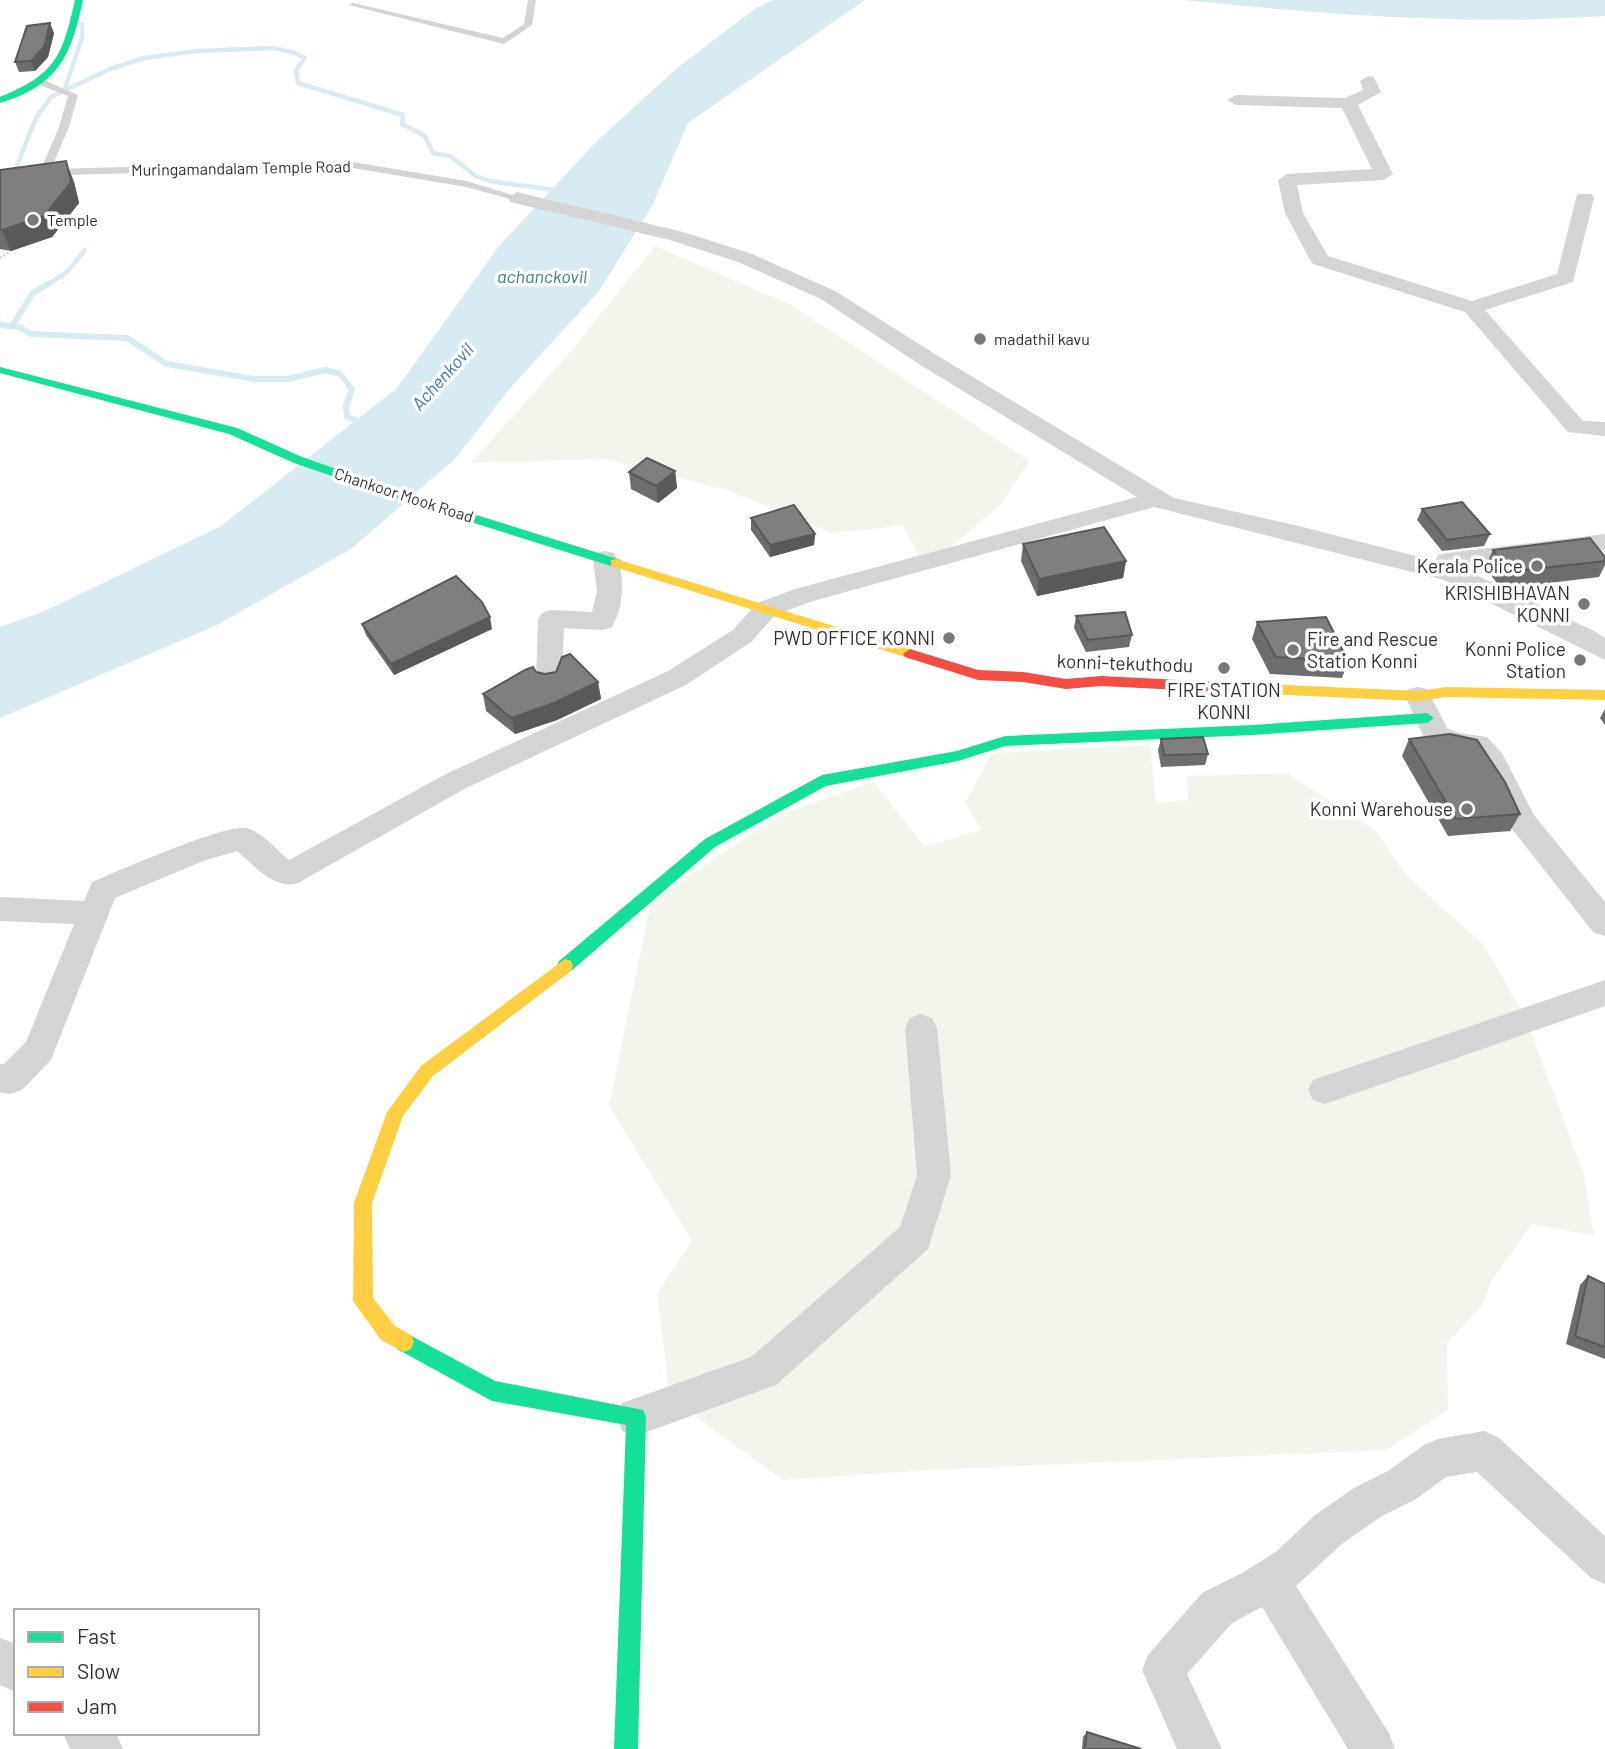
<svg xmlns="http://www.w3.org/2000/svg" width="1605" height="1749" viewBox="0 0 1605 1749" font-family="Barlow,sans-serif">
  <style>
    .green { fill: #f2f5ec }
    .water { fill: #d9ebf2 }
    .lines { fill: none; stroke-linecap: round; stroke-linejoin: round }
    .stream-far1 { stroke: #d9ebf2; stroke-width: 4.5 }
    .stream { stroke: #d9ebf2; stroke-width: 6 }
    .path { stroke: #d4d4d4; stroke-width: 2.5; stroke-dasharray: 2 2; stroke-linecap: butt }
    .lane { fill: #d4d4d4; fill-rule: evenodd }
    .street { fill: #d4d4d4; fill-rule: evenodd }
    .fast { fill: #16e098; fill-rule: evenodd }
    .slow { fill: #ffcf43; fill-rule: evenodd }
    .jam { fill: #f24e42; fill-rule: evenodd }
    .wall { fill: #6d6d6d }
    .shaded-wall { fill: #595959 }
    .building { fill: #7f7f7f; stroke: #595959; stroke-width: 2 }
    .poi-dot { fill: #787878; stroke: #fff; stroke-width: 2.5 }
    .labels { text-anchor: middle; stroke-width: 7; stroke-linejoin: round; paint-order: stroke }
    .far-street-label { font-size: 16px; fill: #2f2f2f; stroke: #fff }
    .far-poi-label { font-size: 16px; fill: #2f2f2f; stroke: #fff; text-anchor: start }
    .far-water-label { font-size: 18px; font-style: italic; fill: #3d7991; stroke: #fff }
    .poi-label { font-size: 19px; fill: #2f2f2f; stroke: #fff; text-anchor: end }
    .street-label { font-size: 19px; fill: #2f2f2f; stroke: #fff }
  </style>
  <rect width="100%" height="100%" fill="#fff"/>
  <g class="green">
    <path d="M 655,246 L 791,305 L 1030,461 L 999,506 L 926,568 L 903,526 L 831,533 L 727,490 L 605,459 L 471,463 L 568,355 Z"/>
    <path d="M 1150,745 L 1156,803 L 1188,800 L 1187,776 L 1287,773 L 1375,830 L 1407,876 L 1483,944 L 1526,1018 L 1584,1175 L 1594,1236 L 1532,1224 L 1492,1280 L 1482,1305 L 1447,1343 L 1448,1410 L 1386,1450 L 933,1470 L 783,1480 L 670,1398 L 657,1294 L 692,1241 L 609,1106 L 651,901 L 782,814 L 874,782 L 924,846 L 982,830 L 965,803 L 992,753 Z"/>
  </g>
  <g class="water">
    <path d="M 774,0 L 865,0 L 688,123 L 652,206 L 599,291 L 512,386 L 456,458 L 351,549 L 217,625 L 0,718 L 0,627 L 45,611 L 221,526 L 397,388 L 499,246 L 597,141 L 677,68 L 756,8 Z"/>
    <path d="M 1183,0 L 1605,0 L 1605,16 C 1465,26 1322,14 1183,0 Z"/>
  </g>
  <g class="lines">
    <g class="stream-far1">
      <path d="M 64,91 L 82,38 L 82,24"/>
      <path d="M 0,186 L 16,168 L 36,118 L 51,97 L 110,69 L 144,58 L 198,51 L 274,48 L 295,53 L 305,58 L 296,70 L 298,83 L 403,115 L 402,124 L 425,136 L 433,153 L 450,156 L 476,176 L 489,181 L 561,191"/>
      <path d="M 47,285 L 67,272 L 85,250"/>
    </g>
    <g class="stream">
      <path d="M 0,325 L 19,327 L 31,334 L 127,338 L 167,364 L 254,379 L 288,379 L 325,370 L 340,374 L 352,389 L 346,406 L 347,417 L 364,423"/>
      <path d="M 12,326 L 33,293 L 50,283"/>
    </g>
    <path class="path" d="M 0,258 L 11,251"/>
    <g class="lane">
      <path d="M 528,0 L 536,0 L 532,25 L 504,44 L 349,5 L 353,3 L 503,38 L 524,24 Z"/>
      <path d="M 40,81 L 46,81 L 78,95 L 69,127 L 51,169 L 347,161 L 467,181 L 522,198 L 517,201 L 466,187 L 347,167 L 0,177 L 0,171 L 41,169 L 59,127 L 68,96 L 40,85 Z"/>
    </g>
    <g class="street">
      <path d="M 1368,76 L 1374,77 L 1381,92 L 1358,105 L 1393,174 L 1384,180 L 1297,185 L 1303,213 L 1328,256 L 1472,301 L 1557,274 L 1576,198 L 1578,194 L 1592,194 L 1594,198 L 1573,282 L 1485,310 L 1583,421 L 1605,422 L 1605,436 L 1568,432 L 1465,312 L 1313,264 L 1310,260 L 1285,213 L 1278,180 L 1287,174 L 1372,169 L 1342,108 L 1236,105 L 1227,100 L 1236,95 L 1345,98 L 1363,90 L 1360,81 Z"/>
      <path d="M 517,192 L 683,232 L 752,254 L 835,291 L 938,356 L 1174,498 L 1299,526 L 1435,561 L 1438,555 L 1447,553 L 1605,534 L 1605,550 L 1459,567 L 1596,632 L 1605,638 L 1605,660 L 1444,580 L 1154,507 L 813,601 L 775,615 L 751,642 L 686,685 L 466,788 L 298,883 C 274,891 254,865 237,851 L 203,861 L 115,898 L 51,1060 L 22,1090 L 10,1094 L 0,1092 L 0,1064 L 4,1064 L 26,1042 L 74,924 L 0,921 L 0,897 L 84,901 L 92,882 C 118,871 225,824 246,828 C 261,831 277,850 289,860 L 446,774 L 668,671 L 733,630 L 757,603 L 795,589 L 1137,497 L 922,366 L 821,299 L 738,262 L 670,240 L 510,202 L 508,198 Z"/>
      <path d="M 605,551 L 614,553 C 626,573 624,608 612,627 L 603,630 L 564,628 L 562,679 L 558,686 L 549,688 L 540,686 L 536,679 L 538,619 L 542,613 L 551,610 L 592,612 L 597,591 L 593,559 L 596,553 Z"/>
      <path d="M 1418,687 L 1427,689 L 1447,728 L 1459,733 L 1487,737 L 1502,753 L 1534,815 L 1605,902 L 1605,936 L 1594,933 L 1512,829 L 1490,780 L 1470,754 L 1456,753 L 1426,742 L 1405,696 L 1409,689 Z"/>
      <path d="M 1605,980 L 1605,1006 L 1325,1104 L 1313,1100 L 1308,1090 L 1313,1080 Z"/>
      <path d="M 921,1014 L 932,1018 L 937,1028 L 951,1175 L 928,1249 L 776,1385 L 636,1436 L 622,1431 L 617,1417 L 622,1403 L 751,1357 L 900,1227 L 917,1175 L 905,1028 L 910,1018 Z"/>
      <path d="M 1484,1431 L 1498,1437 L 1605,1536 L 1605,1584 L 1591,1578 L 1477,1472 L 1446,1477 L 1416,1499 L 1382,1516 L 1343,1543 L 1296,1586 L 1389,1733 L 1395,1749 L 1348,1749 L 1262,1607 L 1232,1623 L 1187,1674 L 1222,1749 L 1177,1749 L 1142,1670 L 1148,1655 L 1202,1593 L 1242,1573 L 1277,1551 L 1315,1515 L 1354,1488 L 1388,1471 L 1424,1445 L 1438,1439 Z"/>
      <path d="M 0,1638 L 16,1644 L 16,1692 L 0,1685 Z"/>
      <path d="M 63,1733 L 116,1733 L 123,1749 L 70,1749 Z"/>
    </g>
    <g class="fast">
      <path d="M 75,0 L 83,0 C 71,56 59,85 0,103 L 0,97 C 56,74 62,57 75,0 Z"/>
      <path d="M 0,367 L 237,428 L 302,457 L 415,496 L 621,560 L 623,563 L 621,566 L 611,566 L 407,502 L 294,463 L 229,434 L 0,373 Z"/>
      <path d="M 1427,713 L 1434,718 L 1427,723 L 1253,735 L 1005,746 L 958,761 L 826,786 L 715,847 L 571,971 L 565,973 L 559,971 L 557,966 L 559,961 L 705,839 L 822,775 L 957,751 L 1005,736 L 1253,725 Z"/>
      <path d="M 404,1332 L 495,1381 L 643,1410 L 646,1417 L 638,1749 L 614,1749 L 626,1425 L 492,1401 L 397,1349 L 394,1342 L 397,1335 Z"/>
    </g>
    <g class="slow">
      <path d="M 616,559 L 915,651 L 917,654 L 910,659 L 905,657 L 611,566 L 611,560 Z"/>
      <path d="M 1241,683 L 1418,691 L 1446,687 L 1605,690 L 1605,700 L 1446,697 L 1418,701 L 1241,693 L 1234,688 Z"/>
      <path d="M 565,959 L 571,961 L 573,966 L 571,971 L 433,1076 L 403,1116 L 372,1203 L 373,1298 L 395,1326 L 411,1335 L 414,1342 L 411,1349 L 404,1352 L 381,1340 L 353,1301 L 354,1203 L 387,1112 L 421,1066 Z"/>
    </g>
    <path class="jam" d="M 910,649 L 978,670 L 1023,672 L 1066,679 L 1101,676 L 1241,683 L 1248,688 L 1241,693 L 1101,686 L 1066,689 L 1023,682 L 978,680 L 905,657 L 903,654 Z"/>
  </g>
  <g class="wall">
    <path d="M 54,33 L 48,57 L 35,71 L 19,72 L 15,62 Z"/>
    <path d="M 0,170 L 74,182 L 79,203 L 52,237 L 11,251 L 0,249 Z"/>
    <path d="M 675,471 L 677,488 L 658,503 L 631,489 L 629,472 Z"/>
    <path d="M 1422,509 L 1490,534 L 1484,546 L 1442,551 L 1417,520 Z"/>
    <path d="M 751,518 L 815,534 L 814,545 L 770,557 L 751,530 Z"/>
    <path d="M 1023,544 L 1126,561 L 1123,578 L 1037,596 L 1021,561 Z"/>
    <path d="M 1493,550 L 1605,557 L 1605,565 L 1599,577 L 1508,588 L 1496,582 L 1485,567 Z"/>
    <path d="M 1076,616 L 1132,635 L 1129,647 L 1086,652 L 1074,628 Z"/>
    <path d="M 1257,622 L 1348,661 L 1342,678 L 1270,674 L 1252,639 Z"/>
    <path d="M 362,624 L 492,629 L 394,675 L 366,635 Z"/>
    <path d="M 536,672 L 598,682 L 601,699 L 557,720 L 515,734 L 486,711 L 483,694 Z"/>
    <path d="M 1605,709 L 1605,725 L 1600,718 Z"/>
    <path d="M 1161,739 L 1208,754 L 1205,765 L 1161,767 L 1158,750 Z"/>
    <path d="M 1409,739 L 1520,814 L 1510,831 L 1448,836 L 1402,756 Z"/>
    <path d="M 1588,1276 L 1605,1284 L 1605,1359 L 1566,1344 L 1580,1285 Z"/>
    <path d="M 1087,1732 L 1141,1749 L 1082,1749 L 1083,1737 Z"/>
  </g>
  <g class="shaded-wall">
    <path d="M 50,23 L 54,33 L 48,57 L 35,71 L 31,61 Z"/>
    <path d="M 66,161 L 74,182 L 79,203 L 52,237 L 11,251 L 2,230 Z"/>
    <path d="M 675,471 L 677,488 L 658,503 L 656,486 Z"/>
    <path d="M 815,534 L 814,545 L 770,557 L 770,545 Z"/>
    <path d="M 1126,561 L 1123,578 L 1037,596 L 1039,579 Z"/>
    <path d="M 490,617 L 492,629 L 394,675 L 391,664 Z"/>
    <path d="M 598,682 L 601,699 L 557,720 L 515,734 L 511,718 Z"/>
  </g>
  <g class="building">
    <path d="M 50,23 L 44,47 L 31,61 L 15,62 L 27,26 Z"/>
    <path d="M 66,161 L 71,182 L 44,216 L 2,230 L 0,229 L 0,170 Z"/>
    <path d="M 647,458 L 675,471 L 656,486 L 629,472 Z"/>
    <path d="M 1462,502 L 1490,534 L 1447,540 L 1422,509 Z"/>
    <path d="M 794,505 L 815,534 L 770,545 L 751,518 Z"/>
    <path d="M 1104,527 L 1126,561 L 1039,579 L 1023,544 Z"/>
    <path d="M 1590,538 L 1605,557 L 1605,561 L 1516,571 L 1504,565 L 1493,550 Z"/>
    <path d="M 456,576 L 482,602 L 490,617 L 391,664 L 362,624 Z"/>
    <path d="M 1125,612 L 1132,635 L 1088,640 L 1076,616 Z"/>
    <path d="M 1326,617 L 1348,661 L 1276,657 L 1257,622 Z"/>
    <path d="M 570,654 L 598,682 L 554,703 L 511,718 L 483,694 L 525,670 L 533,667 L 536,672 L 545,674 L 556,672 L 562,657 Z"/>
    <path d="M 1450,734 L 1477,740 L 1505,782 L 1520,814 L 1456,819 L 1409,739 Z"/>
    <path d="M 1203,737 L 1208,754 L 1164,755 L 1161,739 Z"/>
    <path d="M 1588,1276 L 1605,1284 L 1605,1347 L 1575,1336 Z"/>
    <path d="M 1087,1732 L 1141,1749 L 1085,1749 Z"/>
  </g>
  <g class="poi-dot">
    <circle cx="33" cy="220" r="7"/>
    <circle cx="980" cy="339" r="7"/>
    <circle cx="1537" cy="566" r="7"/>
    <circle cx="1584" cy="604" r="7"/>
    <circle cx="949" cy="638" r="7"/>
    <circle cx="1293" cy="650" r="7"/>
    <circle cx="1580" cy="660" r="7"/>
    <circle cx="1224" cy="668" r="7"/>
    <circle cx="1467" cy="809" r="7"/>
  </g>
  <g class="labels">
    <g class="far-street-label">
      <text transform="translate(241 168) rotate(-1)" y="6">Muringamandalam Temple Road</text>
      <text transform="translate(404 495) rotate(18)" y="6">Chankoor Mook Road</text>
    </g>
    <g class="far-poi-label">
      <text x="47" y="226">Temple</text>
      <text x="994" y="345">madathil kavu</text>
    </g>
    <g class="far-water-label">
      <text x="542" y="283">achanckovil</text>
      <text transform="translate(443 377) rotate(-48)" y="6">Achenkovil</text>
    </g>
    <g class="poi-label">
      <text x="1523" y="573">Kerala Police</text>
      <text x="1570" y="600">KRISHIBHAVAN<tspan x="1570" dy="22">KONNI</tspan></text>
      <text x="935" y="645">PWD OFFICE KONNI</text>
      <text x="1307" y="646" text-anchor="start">Fire and Rescue<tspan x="1307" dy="22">Station Konni</tspan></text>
      <text x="1566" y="656">Konni Police<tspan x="1566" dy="22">Station</tspan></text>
      <text x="1224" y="697" text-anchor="middle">FIRE STATION<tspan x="1224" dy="22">KONNI</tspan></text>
      <text x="1453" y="816">Konni Warehouse</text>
    </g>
    <g class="street-label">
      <text transform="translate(1125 663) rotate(2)" y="7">konni-tekuthodu</text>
    </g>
  </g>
  <rect x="14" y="1609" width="245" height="126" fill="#ffffff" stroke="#acacac" stroke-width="2"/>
  <rect x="28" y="1632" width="35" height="10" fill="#16e098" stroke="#acacac" stroke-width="2"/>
  <text x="77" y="1644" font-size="21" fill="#2f2f2f">Fast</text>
  <rect x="28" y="1667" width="35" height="10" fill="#ffcf43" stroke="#acacac" stroke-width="2"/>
  <text x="77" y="1679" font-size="21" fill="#2f2f2f">Slow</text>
  <rect x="28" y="1702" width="35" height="10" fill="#f24e42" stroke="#acacac" stroke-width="2"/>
  <text x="77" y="1714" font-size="21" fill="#2f2f2f">Jam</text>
</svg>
